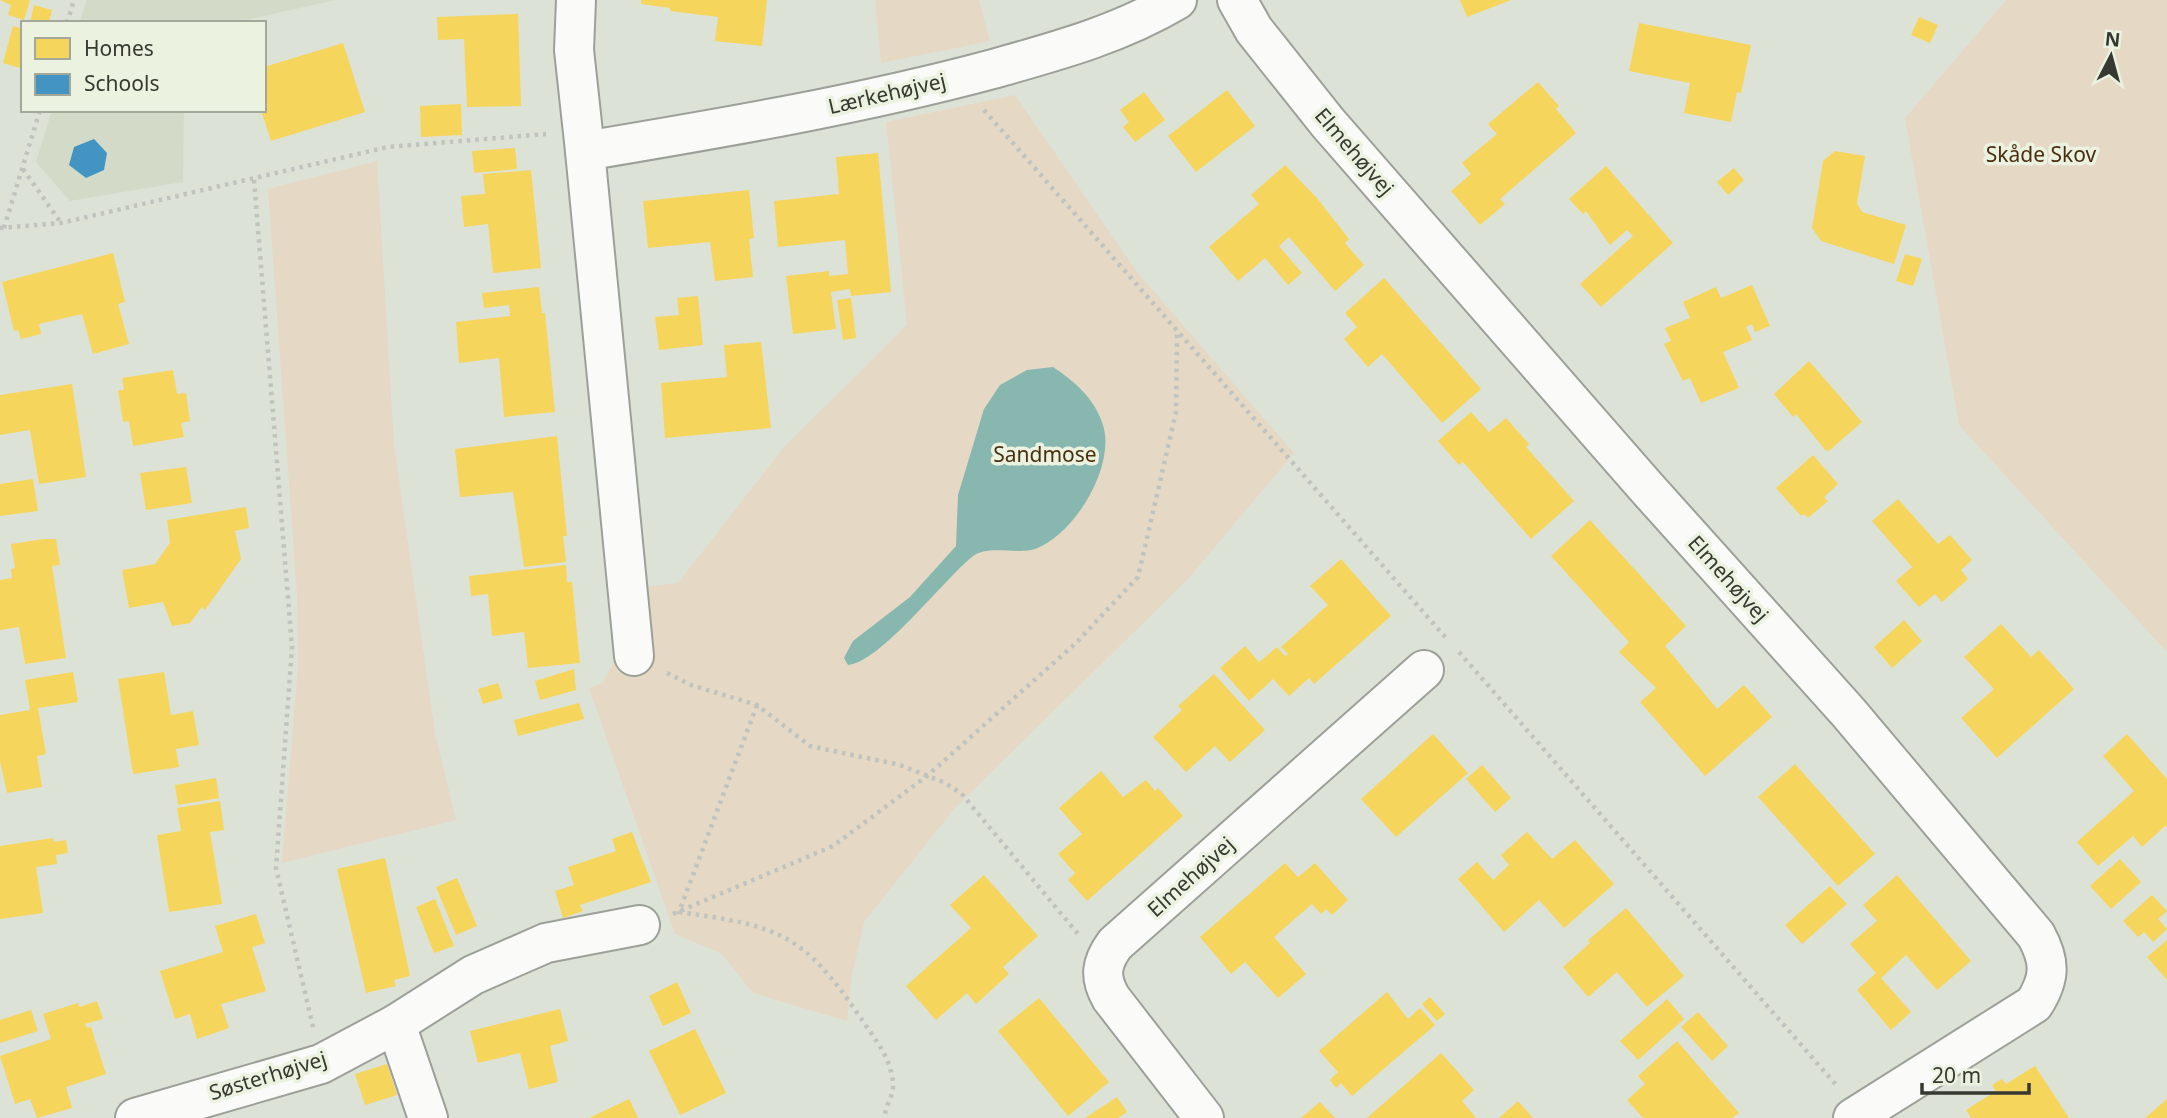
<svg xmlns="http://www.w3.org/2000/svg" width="2167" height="1118" viewBox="0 0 2167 1118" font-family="'Noto Sans',sans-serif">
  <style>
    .built { fill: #d3dbc8 }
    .green { fill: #e5d8c5 }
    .water { fill: #87b7af }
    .homes { fill: #f6d55c }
    .schools { fill: #4393c3 }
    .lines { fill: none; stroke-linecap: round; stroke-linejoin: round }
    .minor-casing { stroke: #9ca098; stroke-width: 42 }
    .path { stroke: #c1c3bf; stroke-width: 4.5; stroke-dasharray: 3.5 5; stroke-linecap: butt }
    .minor { stroke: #fafbf9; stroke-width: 38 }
    .labels { text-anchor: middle; stroke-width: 7; stroke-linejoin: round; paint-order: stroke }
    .street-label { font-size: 21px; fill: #353931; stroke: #ebf3e0 }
    .park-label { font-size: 21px; fill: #492e10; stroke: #ebf3e0 }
  </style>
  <rect width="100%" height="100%" fill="#dde2d7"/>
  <g class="built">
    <path d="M 87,0 L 336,0 L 232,23 L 79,23 Z"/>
    <path d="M 52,110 L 184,110 L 183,182 L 70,201 L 36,162 Z"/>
  </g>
  <g class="green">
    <path d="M 875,0 L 979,0 L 990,41 L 881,63 Z"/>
    <path d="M 2006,0 L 2167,0 L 2167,652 L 1959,425 L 1905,118 Z"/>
    <path d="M 1015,95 L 1137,272 L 1294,453 L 1188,579 L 954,809 L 864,922 L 852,975 L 847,1021 L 753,993 L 721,953 L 675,934 L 589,688 L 603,683 L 650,586 L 678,583 L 784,447 L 907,325 L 886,122 Z"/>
    <path d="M 377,161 L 394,444 L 435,733 L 456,820 L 282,863 L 298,665 L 297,596 L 268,189 Z"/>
  </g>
  <path class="water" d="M 1053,367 C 1074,381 1093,397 1102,422 C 1118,463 1075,535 1035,549 C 1016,555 987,544 972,557 C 944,579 881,662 848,665 L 844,658 L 853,641 L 910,597 L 956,546 L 958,495 L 984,409 L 1000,385 L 1027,370 Z"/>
  <g class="homes">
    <path d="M 0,0 L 30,0 L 24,20 L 8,15 L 11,5 Z"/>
    <path d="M 641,0 L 767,0 L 762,46 L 715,41 L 718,17 L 670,11 L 670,8 L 641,4 Z"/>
    <path d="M 1460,0 L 1511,0 L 1467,17 Z"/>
    <path d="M 34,5 L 52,10 L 49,23 L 30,23 Z"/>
    <path d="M 518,14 L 521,106 L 467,107 L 464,39 L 438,40 L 437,17 Z"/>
    <path d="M 1919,17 L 1938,25 L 1930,43 L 1911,35 Z"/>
    <path d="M 1639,23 L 1751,45 L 1741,93 L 1737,92 L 1731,122 L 1684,113 L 1690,83 L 1629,71 Z"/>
    <path d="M 13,26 L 23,29 L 23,69 L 3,63 Z"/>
    <path d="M 343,43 L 365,112 L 271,141 L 261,110 L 264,110 L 264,67 Z"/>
    <path d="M 1538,82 L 1559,106 L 1556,109 L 1576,133 L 1500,199 L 1505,204 L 1480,225 L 1451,191 L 1471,174 L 1462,163 L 1497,134 L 1488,124 Z"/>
    <path d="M 1227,90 L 1255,126 L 1196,172 L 1168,136 Z"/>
    <path d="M 1144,92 L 1165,120 L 1135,142 L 1123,127 L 1129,122 L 1120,110 Z"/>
    <path d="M 461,104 L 462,135 L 421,137 L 420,106 Z"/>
    <path d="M 515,148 L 517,169 L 474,173 L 472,151 Z"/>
    <path d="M 1835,151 L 1865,156 L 1857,203 L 1862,212 L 1906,225 L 1894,264 L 1821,241 L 1812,228 L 1823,161 Z"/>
    <path d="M 878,153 L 891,292 L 851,296 L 850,289 L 831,292 L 836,329 L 793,334 L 786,276 L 829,271 L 829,276 L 848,274 L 845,240 L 778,247 L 774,201 L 839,194 L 836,157 Z"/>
    <path d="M 1285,165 L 1317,198 L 1349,239 L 1345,243 L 1364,265 L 1335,291 L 1289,237 L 1279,246 L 1302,273 L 1288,285 L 1265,258 L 1238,281 L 1209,247 L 1259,204 L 1251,195 Z"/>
    <path d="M 1606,166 L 1673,243 L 1601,307 L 1580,284 L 1633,236 L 1627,230 L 1610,245 L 1586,211 L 1583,214 L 1569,199 Z"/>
    <path d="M 1734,168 L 1744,180 L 1728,195 L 1717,182 Z"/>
    <path d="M 531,170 L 541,268 L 493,273 L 488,224 L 464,227 L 461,196 L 485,194 L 483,174 Z"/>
    <path d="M 749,190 L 754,238 L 749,239 L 753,277 L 715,281 L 710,242 L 648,248 L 643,201 Z"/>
    <path d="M 113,253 L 125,302 L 118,304 L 129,344 L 93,354 L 82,314 L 39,324 L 41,334 L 21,339 L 18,330 L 14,331 L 2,282 Z"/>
    <path d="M 1905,254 L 1922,259 L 1913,286 L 1896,281 Z"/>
    <path d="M 1384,278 L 1481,389 L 1442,423 L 1382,354 L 1368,367 L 1344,339 L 1357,327 L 1345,313 Z"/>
    <path d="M 1752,285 L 1770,326 L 1755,332 L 1752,324 L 1746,327 L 1752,340 L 1723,352 L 1739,388 L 1701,403 L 1690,378 L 1683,381 L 1664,344 L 1671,341 L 1665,328 L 1690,318 L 1683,302 L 1716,287 L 1721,298 Z"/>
    <path d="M 539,287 L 542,313 L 545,313 L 555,412 L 504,417 L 499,358 L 459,363 L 456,322 L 510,316 L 509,305 L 484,308 L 482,293 Z"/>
    <path d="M 698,296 L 703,345 L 659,350 L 655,317 L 679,315 L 677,298 Z"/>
    <path d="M 851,298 L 856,338 L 843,340 L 837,300 Z"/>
    <path d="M 761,342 L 771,428 L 665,438 L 661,383 L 727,377 L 724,345 Z"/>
    <path d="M 1809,361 L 1862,422 L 1830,450 L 1826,451 L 1796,414 L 1793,417 L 1774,394 Z"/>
    <path d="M 173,370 L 177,394 L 186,393 L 190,421 L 181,423 L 184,437 L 133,446 L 129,421 L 123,422 L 118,390 L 124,390 L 122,378 Z"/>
    <path d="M 72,384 L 86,477 L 39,484 L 30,430 L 0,435 L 0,395 Z"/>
    <path d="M 1471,412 L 1489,432 L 1506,418 L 1529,444 L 1526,447 L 1574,501 L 1531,539 L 1463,462 L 1459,465 L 1438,441 Z"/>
    <path d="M 557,436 L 567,536 L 563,536 L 566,562 L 524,567 L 513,492 L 460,497 L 455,449 Z"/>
    <path d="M 1813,455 L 1838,484 L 1824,497 L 1828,501 L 1808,518 L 1804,514 L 1801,516 L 1776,488 Z"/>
    <path d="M 186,467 L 192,503 L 146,510 L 140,473 Z"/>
    <path d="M 33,479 L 38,511 L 0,516 L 0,484 Z"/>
    <path d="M 1898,499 L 1938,544 L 1950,535 L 1972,560 L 1961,570 L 1968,579 L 1942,602 L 1935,594 L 1919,607 L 1896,581 L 1912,567 L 1872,521 Z"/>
    <path d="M 246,507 L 249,528 L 235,531 L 241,559 L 205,610 L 202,607 L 190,623 L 172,626 L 163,602 L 129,608 L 122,570 L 155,564 L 170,543 L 167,520 Z"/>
    <path d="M 1590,520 L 1686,626 L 1665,646 L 1717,709 L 1744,685 L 1772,717 L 1705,776 L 1640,702 L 1656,688 L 1619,652 L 1629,642 L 1551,556 Z"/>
    <path d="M 44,539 L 56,539 L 60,565 L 52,566 L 66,658 L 25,664 L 19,627 L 0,630 L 0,580 L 12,578 L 11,569 L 15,568 L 11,544 Z"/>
    <path d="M 1341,559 L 1391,616 L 1314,684 L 1309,678 L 1289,696 L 1273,679 L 1249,701 L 1220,668 L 1245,646 L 1259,662 L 1277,647 L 1285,656 L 1288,654 L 1281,647 L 1328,605 L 1310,586 Z"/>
    <path d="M 566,565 L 567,582 L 572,582 L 580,663 L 528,668 L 524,632 L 492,636 L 488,594 L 471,596 L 469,576 Z"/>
    <path d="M 1904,620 L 1922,641 L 1892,668 L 1874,647 Z"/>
    <path d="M 2001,624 L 2031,657 L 2039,650 L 2074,689 L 1997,758 L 1961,718 L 1994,689 L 1964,657 Z"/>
    <path d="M 574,669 L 576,690 L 540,700 L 535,681 Z"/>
    <path d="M 73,672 L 78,702 L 38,708 L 46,754 L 37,756 L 42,787 L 7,793 L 0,761 L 0,715 L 30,710 L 25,680 Z"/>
    <path d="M 164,672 L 171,715 L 193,711 L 199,745 L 176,749 L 179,767 L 133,774 L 118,679 Z"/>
    <path d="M 1214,674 L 1265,730 L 1230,762 L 1215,746 L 1186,772 L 1153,737 L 1182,710 L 1178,706 Z"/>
    <path d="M 498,683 L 503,698 L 483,704 L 478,689 Z"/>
    <path d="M 579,703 L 584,719 L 518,736 L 514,720 Z"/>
    <path d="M 1433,734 L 1468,773 L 1396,837 L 1361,799 Z"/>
    <path d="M 2127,734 L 2167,779 L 2167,828 L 2165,826 L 2142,847 L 2133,836 L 2098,866 L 2077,842 L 2134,791 L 2103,756 Z"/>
    <path d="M 1795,764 L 1875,854 L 1838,886 L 1758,797 Z"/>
    <path d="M 1482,765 L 1511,798 L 1495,812 L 1466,779 Z"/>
    <path d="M 1101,771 L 1123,797 L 1146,780 L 1155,791 L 1158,788 L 1183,816 L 1087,901 L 1068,880 L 1075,873 L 1058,854 L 1082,834 L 1059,808 Z"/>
    <path d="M 216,778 L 219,798 L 178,805 L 175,785 Z"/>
    <path d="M 220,801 L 224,830 L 210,832 L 222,904 L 169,912 L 157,835 L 181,831 L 177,808 Z"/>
    <path d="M 632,832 L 651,882 L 580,905 L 583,911 L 563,918 L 555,891 L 574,885 L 568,867 L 616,851 L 612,839 Z"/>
    <path d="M 1527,832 L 1552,859 L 1575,840 L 1614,884 L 1564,928 L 1539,900 L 1504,932 L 1458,879 L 1477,862 L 1493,880 L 1509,865 L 1501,855 Z"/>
    <path d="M 53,838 L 54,842 L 66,840 L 68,853 L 56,855 L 57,864 L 36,867 L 43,913 L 0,919 L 0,846 Z"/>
    <path d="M 385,858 L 410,976 L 394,980 L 396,986 L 366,993 L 337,869 Z"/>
    <path d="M 2120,859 L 2141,882 L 2111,909 L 2090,886 Z"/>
    <path d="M 1285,863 L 1298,877 L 1315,863 L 1348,900 L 1332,915 L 1326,909 L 1321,914 L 1312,904 L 1274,937 L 1306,974 L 1278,998 L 1245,962 L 1231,974 L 1200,937 Z"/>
    <path d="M 984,875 L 1038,936 L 1003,967 L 1009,974 L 976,1004 L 967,993 L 936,1020 L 906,986 L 971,928 L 950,905 Z"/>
    <path d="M 1897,875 L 1971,961 L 1937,990 L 1906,955 L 1881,978 L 1911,1012 L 1891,1030 L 1857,990 L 1876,973 L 1850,944 L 1877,921 L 1863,905 Z"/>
    <path d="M 457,878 L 477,926 L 456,935 L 436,887 Z"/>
    <path d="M 1830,886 L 1847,904 L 1802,944 L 1785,925 Z"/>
    <path d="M 2152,895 L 2167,911 L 2158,919 L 2167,929 L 2153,942 L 2144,932 L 2138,937 L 2123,921 Z"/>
    <path d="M 435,899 L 454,946 L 434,953 L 416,907 Z"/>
    <path d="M 1626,908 L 1684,976 L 1647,1007 L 1617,972 L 1588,997 L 1563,967 L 1590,943 L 1588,940 Z"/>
    <path d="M 256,914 L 265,943 L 252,947 L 266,991 L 221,1004 L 229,1028 L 197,1039 L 190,1014 L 175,1019 L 160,971 L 223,952 L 215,926 Z"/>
    <path d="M 2167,940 L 2167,980 L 2147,957 Z"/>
    <path d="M 677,982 L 691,1013 L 663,1026 L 649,996 Z"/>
    <path d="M 1387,992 L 1408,1019 L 1420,1008 L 1435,1025 L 1352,1096 L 1341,1083 L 1336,1088 L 1330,1080 L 1338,1072 L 1319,1051 Z"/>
    <path d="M 1430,997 L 1445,1014 L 1437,1021 L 1422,1004 Z"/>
    <path d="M 1039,998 L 1109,1082 L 1068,1116 L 998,1031 Z"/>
    <path d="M 1667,999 L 1684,1019 L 1638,1060 L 1620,1041 Z"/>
    <path d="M 97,1001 L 103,1019 L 85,1024 L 87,1028 L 91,1027 L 106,1074 L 66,1087 L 72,1108 L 37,1118 L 30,1099 L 15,1104 L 0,1056 L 51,1039 L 43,1014 L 78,1003 L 80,1007 Z"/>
    <path d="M 560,1009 L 568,1041 L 550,1046 L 558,1082 L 529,1089 L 520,1053 L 478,1063 L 470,1031 Z"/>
    <path d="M 31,1010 L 38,1031 L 0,1043 L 0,1020 Z"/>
    <path d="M 1698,1012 L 1728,1046 L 1712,1061 L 1681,1027 Z"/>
    <path d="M 695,1029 L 726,1093 L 680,1115 L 649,1051 Z"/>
    <path d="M 1677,1041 L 1739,1113 L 1732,1118 L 1643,1118 L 1627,1100 L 1645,1084 L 1638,1076 Z"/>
    <path d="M 1441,1053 L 1474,1090 L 1462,1101 L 1476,1118 L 1367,1118 Z"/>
    <path d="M 387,1064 L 397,1095 L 365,1105 L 355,1074 Z"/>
    <path d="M 2035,1066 L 2069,1118 L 1971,1118 L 1966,1110 L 1996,1091 L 1992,1085 L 2002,1079 L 2006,1084 Z"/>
    <path d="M 1117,1097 L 1127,1112 L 1118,1118 L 1085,1118 Z"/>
    <path d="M 629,1099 L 638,1118 L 589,1118 Z"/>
    <path d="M 2167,1099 L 2167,1118 L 2145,1118 Z"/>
    <path d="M 1518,1101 L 1533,1118 L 1499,1118 Z"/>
    <path d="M 1320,1102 L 1335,1118 L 1301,1118 Z"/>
  </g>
  <path class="schools" d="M 94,139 L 107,153 L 104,170 L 86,178 L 69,165 L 74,147 Z"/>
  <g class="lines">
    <g class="minor-casing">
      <g id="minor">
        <path d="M 576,0 L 574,50 L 585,151"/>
        <path d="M 1237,0 L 1254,30 L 1328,123 L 1646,487 L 1848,712 L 2036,935 C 2051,962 2050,979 2034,1004 L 1853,1118"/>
        <path d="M 634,656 L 585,151 C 722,128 859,105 993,69 C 1057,51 1120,34 1177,0"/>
        <path d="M 396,1024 L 428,1118"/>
        <path d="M 135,1118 L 321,1064 L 396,1024 L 473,975 L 546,943 L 640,925"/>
        <path d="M 1204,1118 L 1111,998 C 1099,977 1101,963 1115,944 L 1424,670"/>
      </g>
    </g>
    <g class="path">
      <path d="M 67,23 L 74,0"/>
      <path d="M 984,110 L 1446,638"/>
      <path d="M 23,169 L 61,223"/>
      <path d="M 254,180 L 292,647 L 276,868 L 313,1027"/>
      <path d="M 0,228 L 61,223 L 388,147 L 546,134"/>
      <path d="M 4,228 L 40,110"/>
      <path d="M 1459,652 L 1837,1086"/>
      <path d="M 667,673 L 691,685 L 757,705 L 810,746 L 900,765 L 943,782 L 961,793 L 1078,934"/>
      <path d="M 757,705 L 679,912 C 778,926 802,932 860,1017 C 874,1038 890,1056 893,1082 C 895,1095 884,1106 885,1118"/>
      <path d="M 673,914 L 833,846 L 927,776 L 1076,643 L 1138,577 L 1176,412 L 1177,331"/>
    </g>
    <use href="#minor" class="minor"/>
  </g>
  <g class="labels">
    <g class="street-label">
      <text transform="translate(887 94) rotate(-13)" y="7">Lærkehøjvej</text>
      <text transform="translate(1354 152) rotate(49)" y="7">Elmehøjvej</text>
      <text transform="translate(1728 579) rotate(48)" y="7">Elmehøjvej</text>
      <text transform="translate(1191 877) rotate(-42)" y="7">Elmehøjvej</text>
      <text transform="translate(268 1076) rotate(-17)" y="7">Søsterhøjvej</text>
    </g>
    <g class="park-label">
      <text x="2041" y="162">Skåde Skov</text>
      <text x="1045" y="462">Sandmose</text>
    </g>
  </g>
  <rect x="21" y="21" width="245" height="91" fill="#ebf3e0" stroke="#a2a99a" stroke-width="2"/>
  <rect x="35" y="38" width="35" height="21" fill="#f6d55c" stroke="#a2a99a" stroke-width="2"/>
  <text x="84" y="56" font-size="21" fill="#353931">Homes</text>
  <rect x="35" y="74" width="35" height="21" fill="#4393c3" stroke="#a2a99a" stroke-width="2"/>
  <text x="84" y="91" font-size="21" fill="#353931">Schools</text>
  <g transform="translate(2111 56) rotate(6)" stroke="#ebf3e0" stroke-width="5" paint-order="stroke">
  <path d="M0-5L12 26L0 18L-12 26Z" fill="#353931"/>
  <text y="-10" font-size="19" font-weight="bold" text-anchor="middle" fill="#353931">N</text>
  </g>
  <path d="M1922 1083v10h107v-10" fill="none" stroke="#353931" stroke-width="3.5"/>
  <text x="1932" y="1083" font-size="21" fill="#353931" stroke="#ebf3e0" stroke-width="5" paint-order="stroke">20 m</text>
</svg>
